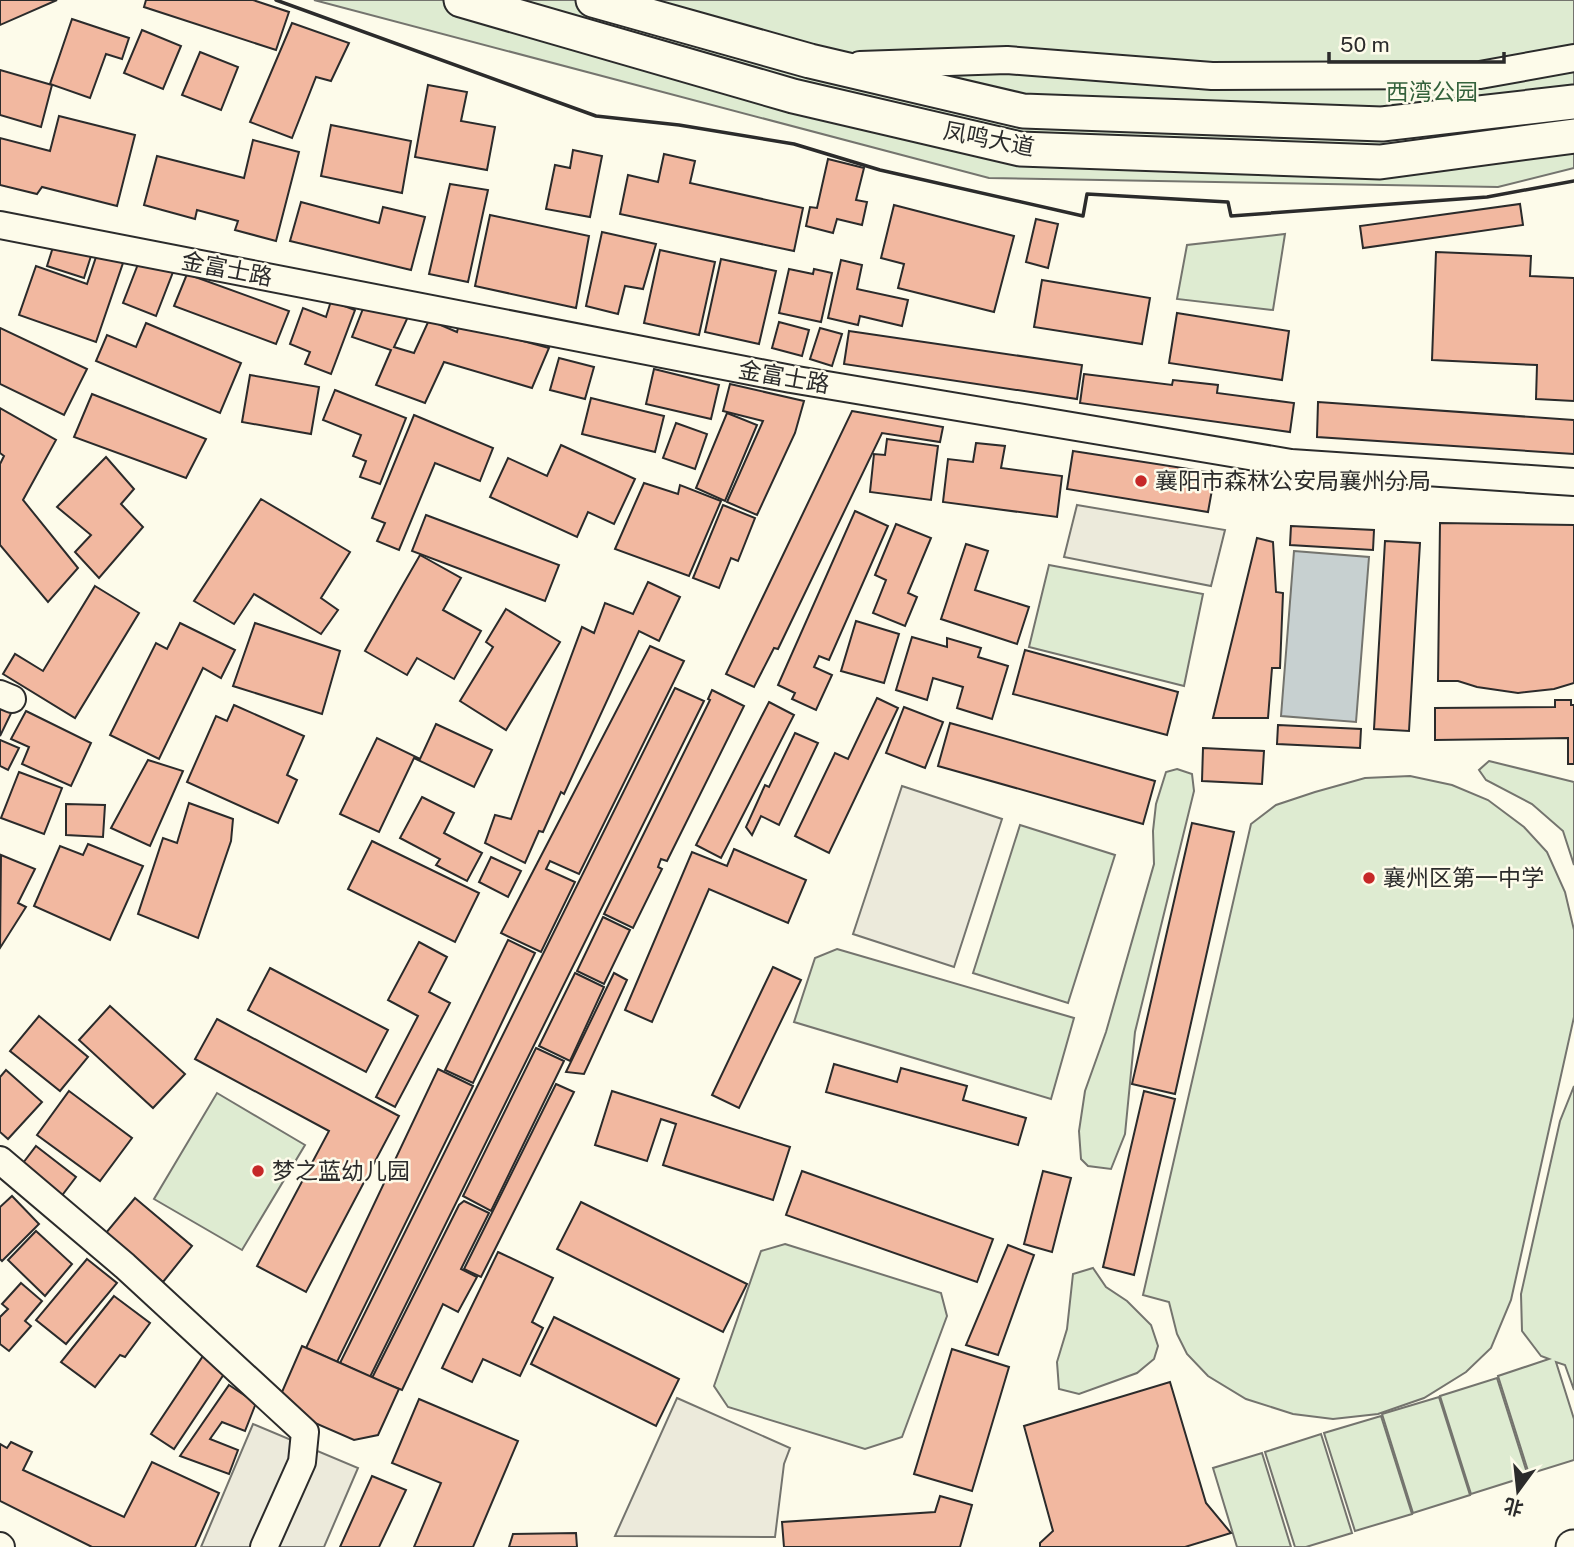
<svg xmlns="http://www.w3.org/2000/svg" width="1574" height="1547" viewBox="0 0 1574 1547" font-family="'Public Sans','Noto Sans SC',sans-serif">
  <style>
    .green { fill: #deebd1; stroke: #74746e; stroke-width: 2 }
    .parking { fill: #eceadb; stroke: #74746e; stroke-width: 2 }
    .water { fill: #c7d0d0; stroke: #74746e; stroke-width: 2 }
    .building { fill: #f2b8a0; stroke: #2b2b2b; stroke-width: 2 }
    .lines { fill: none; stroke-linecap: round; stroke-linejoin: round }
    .minor-casing { stroke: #2b2b2b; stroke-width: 30 }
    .major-casing { stroke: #2b2b2b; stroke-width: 37 }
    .minor { stroke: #fdfbea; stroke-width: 26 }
    .major { stroke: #fdfbea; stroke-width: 33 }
    .wall { stroke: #2b2b2b; stroke-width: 3.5 }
    .poi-dot { fill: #c62828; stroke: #fdfbea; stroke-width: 2.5 }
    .labels { text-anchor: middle; stroke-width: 5; stroke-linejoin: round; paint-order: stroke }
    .park-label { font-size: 23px; fill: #34623c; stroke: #fdfbea }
    .street-label { font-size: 23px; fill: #2b2b2b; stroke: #fdfbea }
    .poi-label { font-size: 23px; fill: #2b2b2b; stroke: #fdfbea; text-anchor: start }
  </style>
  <rect width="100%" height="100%" fill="#fdfbea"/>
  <g class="green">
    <path d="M 314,0 L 1574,0 L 1574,168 L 1498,187 L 989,178 Z"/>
    <path d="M 1285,234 L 1273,310 L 1177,299 L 1187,245 Z"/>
    <path d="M 1049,565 L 1203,594 L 1184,686 L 1029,647 Z"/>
    <path d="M 1489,761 L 1574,782 L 1574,865 L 1563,831 L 1532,804 L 1486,780 L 1479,770 Z"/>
    <path d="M 1177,769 L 1192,774 L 1194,791 L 1135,1032 L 1125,1134 L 1111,1169 L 1088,1166 L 1081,1159 L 1079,1131 L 1085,1091 L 1106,1032 L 1154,864 L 1153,831 L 1156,804 L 1166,772 Z"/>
    <path d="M 1410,776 L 1452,785 L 1488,800 L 1524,827 L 1547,852 L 1565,892 L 1574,930 L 1574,1017 L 1511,1300 L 1491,1348 L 1466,1372 L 1424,1398 L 1378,1414 L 1333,1419 L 1293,1414 L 1246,1399 L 1208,1376 L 1187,1354 L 1177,1334 L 1169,1302 L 1143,1295 L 1251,824 L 1276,805 L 1315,792 L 1365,778 Z"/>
    <path d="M 1020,825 L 1115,855 L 1068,1003 L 973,973 Z"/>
    <path d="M 837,949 L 1074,1018 L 1051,1099 L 794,1022 L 815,958 Z"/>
    <path d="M 1574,1086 L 1574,1390 L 1565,1365 L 1556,1362 L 1574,1419 L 1574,1460 L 1529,1474 L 1498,1376 L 1549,1359 L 1541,1356 L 1522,1331 L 1521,1294 L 1560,1121 Z"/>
    <path d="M 217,1093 L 305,1145 L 242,1250 L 154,1199 Z"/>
    <path d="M 785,1244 L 941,1293 L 947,1316 L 902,1437 L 865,1449 L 728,1407 L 714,1386 L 761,1251 Z"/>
    <path d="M 1093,1268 L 1106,1287 L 1127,1301 L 1151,1325 L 1158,1346 L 1154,1359 L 1137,1373 L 1079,1394 L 1059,1389 L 1057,1362 L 1067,1329 L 1073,1274 Z"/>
    <path d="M 1497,1378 L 1528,1476 L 1471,1494 L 1440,1396 Z"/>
    <path d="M 1439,1397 L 1470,1495 L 1413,1513 L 1382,1414 Z"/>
    <path d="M 1381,1416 L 1412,1514 L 1355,1531 L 1324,1433 Z"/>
    <path d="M 1321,1434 L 1352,1533 L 1306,1547 L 1295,1547 L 1265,1452 Z"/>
    <path d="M 1262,1453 L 1291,1547 L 1237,1547 L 1213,1468 Z"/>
  </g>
  <g class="parking">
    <path d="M 1077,505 L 1225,530 L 1211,586 L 1064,557 Z"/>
    <path d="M 902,786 L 1002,819 L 954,967 L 853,934 Z"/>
    <path d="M 677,1398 L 790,1448 L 784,1464 L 775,1537 L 615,1536 Z"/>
    <path d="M 253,1424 L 358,1468 L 324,1547 L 201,1547 Z"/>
  </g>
  <path class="water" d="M 1294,551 L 1369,557 L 1356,722 L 1281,716 Z"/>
  <g class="building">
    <path d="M 0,0 L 57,0 L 0,25 Z"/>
    <path d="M 146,0 L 253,0 L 289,12 L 276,50 L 144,7 Z"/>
    <path d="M 72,19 L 129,38 L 122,59 L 106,54 L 90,98 L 50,84 Z"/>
    <path d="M 292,23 L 349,43 L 331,81 L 316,77 L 292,138 L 250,122 Z"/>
    <path d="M 142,30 L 181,46 L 163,89 L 124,73 Z"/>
    <path d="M 200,52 L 238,67 L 221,110 L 182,95 Z"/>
    <path d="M 0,70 L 52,85 L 41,127 L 0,115 Z"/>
    <path d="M 428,85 L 467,92 L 461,121 L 495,127 L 487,170 L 415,157 Z"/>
    <path d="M 59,116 L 135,135 L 117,206 L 42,187 L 37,194 L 0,185 L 0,138 L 50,151 Z"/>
    <path d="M 331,125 L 411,141 L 402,193 L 321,176 Z"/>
    <path d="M 253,140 L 299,152 L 276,241 L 235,230 L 238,221 L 197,210 L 195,219 L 144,205 L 157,156 L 244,178 Z"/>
    <path d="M 573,150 L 602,156 L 590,217 L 546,209 L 555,165 L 570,168 Z"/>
    <path d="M 664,154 L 695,161 L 690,183 L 803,208 L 794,251 L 620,214 L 628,175 L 658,182 Z"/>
    <path d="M 828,159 L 864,168 L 856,200 L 867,202 L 862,225 L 837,219 L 833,233 L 806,226 L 810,207 L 817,208 Z"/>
    <path d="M 450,184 L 488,190 L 468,282 L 429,274 Z"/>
    <path d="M 301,202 L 379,223 L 383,207 L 425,217 L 411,270 L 290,241 Z"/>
    <path d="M 1520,204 L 1523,225 L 1363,248 L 1360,226 Z"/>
    <path d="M 894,205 L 1014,236 L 994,312 L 898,288 L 904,264 L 881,258 Z"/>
    <path d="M 490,215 L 589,236 L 576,308 L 475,286 Z"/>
    <path d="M 1036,219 L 1058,224 L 1048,268 L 1026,262 Z"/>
    <path d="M 602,232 L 656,244 L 643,289 L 625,286 L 618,314 L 586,306 Z"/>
    <path d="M 54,244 L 91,256 L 84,278 L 47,266 Z"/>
    <path d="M 660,250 L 715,262 L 699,335 L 644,323 Z"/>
    <path d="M 98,251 L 124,260 L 96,342 L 19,315 L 36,266 L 87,284 Z"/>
    <path d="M 1436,252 L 1531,256 L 1530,276 L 1574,278 L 1574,401 L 1536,399 L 1537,365 L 1432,360 Z"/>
    <path d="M 140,259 L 173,272 L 156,316 L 123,303 Z"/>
    <path d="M 721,259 L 776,271 L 759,344 L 705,332 Z"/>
    <path d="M 841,260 L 862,265 L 857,289 L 908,300 L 902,326 L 860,316 L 858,325 L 828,318 Z"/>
    <path d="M 789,269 L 813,274 L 814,269 L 832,273 L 821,322 L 779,313 Z"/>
    <path d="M 187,274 L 289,311 L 276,344 L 174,306 Z"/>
    <path d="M 1042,280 L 1150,298 L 1142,344 L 1034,327 Z"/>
    <path d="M 331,301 L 355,310 L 331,374 L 305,364 L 310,352 L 290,344 L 303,308 L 326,317 Z"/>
    <path d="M 366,301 L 412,308 L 394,347 L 414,353 L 429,320 L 457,332 L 459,324 L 549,348 L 532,388 L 444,362 L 425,403 L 376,385 L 391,350 L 352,337 Z"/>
    <path d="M 1177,313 L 1289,331 L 1282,380 L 1169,363 Z"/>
    <path d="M 779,322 L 809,330 L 802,356 L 772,348 Z"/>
    <path d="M 146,323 L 241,363 L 220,413 L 96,361 L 107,335 L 136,347 Z"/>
    <path d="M 0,328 L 87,369 L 64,415 L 0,384 Z"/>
    <path d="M 820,328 L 842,334 L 832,366 L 810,359 Z"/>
    <path d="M 849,331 L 1082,365 L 1077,399 L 844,364 Z"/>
    <path d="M 559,358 L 594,367 L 585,399 L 550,390 Z"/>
    <path d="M 654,369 L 719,385 L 711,419 L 646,404 Z"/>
    <path d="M 1084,374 L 1172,385 L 1173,380 L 1218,385 L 1217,393 L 1294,403 L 1290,432 L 1080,403 Z"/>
    <path d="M 250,375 L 319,387 L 311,434 L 242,422 Z"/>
    <path d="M 730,384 L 804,401 L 795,433 L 757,515 L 727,502 L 763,421 L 723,411 Z"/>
    <path d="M 335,390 L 406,418 L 380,484 L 360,477 L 366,461 L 353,456 L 361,435 L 323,420 Z"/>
    <path d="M 92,394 L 206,439 L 186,478 L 74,437 Z"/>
    <path d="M 591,398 L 664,416 L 655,452 L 582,434 Z"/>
    <path d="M 1318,402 L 1574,420 L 1574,454 L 1317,437 Z"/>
    <path d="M 0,408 L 56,440 L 23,500 L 78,568 L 48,602 L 0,545 L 0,464 L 4,456 L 0,453 Z"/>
    <path d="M 852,411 L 943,427 L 940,442 L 882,433 L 778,649 L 774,648 L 754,687 L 726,674 Z"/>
    <path d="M 727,413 L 757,425 L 725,501 L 696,488 Z"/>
    <path d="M 414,415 L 493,448 L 480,481 L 435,463 L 399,550 L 377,541 L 385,523 L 372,518 Z"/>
    <path d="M 676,423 L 707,434 L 695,469 L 663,458 Z"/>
    <path d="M 887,439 L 938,446 L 931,500 L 870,492 L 874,454 L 885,455 Z"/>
    <path d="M 976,443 L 1005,446 L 1001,468 L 1062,476 L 1057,517 L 943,502 L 948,459 L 973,462 Z"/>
    <path d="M 561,445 L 635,479 L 614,524 L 588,512 L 577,537 L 490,497 L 508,458 L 547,476 Z"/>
    <path d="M 1073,451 L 1215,473 L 1208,512 L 1067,489 Z"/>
    <path d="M 106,457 L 134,489 L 121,504 L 143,527 L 99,578 L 75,552 L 91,535 L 57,507 Z"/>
    <path d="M 644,483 L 678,494 L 680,485 L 721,501 L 689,576 L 615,549 Z"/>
    <path d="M 261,499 L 350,552 L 321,598 L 338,610 L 321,634 L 254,594 L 234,624 L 194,601 Z"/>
    <path d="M 723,505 L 755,518 L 738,561 L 731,558 L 719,588 L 693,578 Z"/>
    <path d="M 855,511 L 888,526 L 829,660 L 819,656 L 814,667 L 832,675 L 816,710 L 792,699 L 795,693 L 778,685 Z"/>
    <path d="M 426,515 L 559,565 L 545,601 L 412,551 Z"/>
    <path d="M 1440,523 L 1574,525 L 1574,683 L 1554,689 L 1518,693 L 1477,687 L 1458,681 L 1438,681 Z"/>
    <path d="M 896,524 L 931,538 L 908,593 L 917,597 L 905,626 L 873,613 L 886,580 L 875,575 Z"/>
    <path d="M 1291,526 L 1374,530 L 1373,550 L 1290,545 Z"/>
    <path d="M 1257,538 L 1273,542 L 1276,592 L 1283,593 L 1280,668 L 1272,668 L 1268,718 L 1213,718 Z"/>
    <path d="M 1385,541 L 1420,543 L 1409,731 L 1374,729 Z"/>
    <path d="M 966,544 L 988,551 L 975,590 L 1029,607 L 1017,644 L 941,619 Z"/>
    <path d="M 420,555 L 461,578 L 443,610 L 481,631 L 454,679 L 417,658 L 407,675 L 365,651 Z"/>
    <path d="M 648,582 L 680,597 L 659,641 L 639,631 L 564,794 L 561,792 L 543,832 L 539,831 L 525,863 L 485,843 L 495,815 L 511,819 L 582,627 L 594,633 L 605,603 L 633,614 Z"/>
    <path d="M 95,586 L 139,613 L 75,718 L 3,674 L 15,654 L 43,671 Z"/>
    <path d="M 506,609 L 560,642 L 506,730 L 460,701 L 493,647 L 486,642 Z"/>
    <path d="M 856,621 L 899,634 L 884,683 L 841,671 Z"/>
    <path d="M 180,623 L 235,650 L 221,678 L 203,668 L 159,759 L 110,735 L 156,643 L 167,649 Z"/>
    <path d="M 255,623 L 340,651 L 322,714 L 233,686 Z"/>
    <path d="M 912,637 L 947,647 L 947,638 L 981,648 L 978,657 L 1008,666 L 992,719 L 957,708 L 963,687 L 933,678 L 927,700 L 896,690 Z"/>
    <path d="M 650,646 L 684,661 L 579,874 L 550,861 L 546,869 L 575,882 L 541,952 L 501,933 Z"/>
    <path d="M 1025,650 L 1178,692 L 1167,735 L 1013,694 Z"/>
    <path d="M 675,688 L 704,701 L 370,1377 L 340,1363 Z"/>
    <path d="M 712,690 L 744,706 L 667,861 L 661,859 L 658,867 L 662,869 L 633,928 L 604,914 L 710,700 L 708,699 Z"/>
    <path d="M 0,696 L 16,703 L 0,736 Z"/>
    <path d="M 877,698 L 898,708 L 829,853 L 795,836 L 835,753 L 848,759 Z"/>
    <path d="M 1555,700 L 1571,700 L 1571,705 L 1574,705 L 1574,764 L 1568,764 L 1568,738 L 1435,740 L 1435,708 L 1555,707 Z"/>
    <path d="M 769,702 L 794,715 L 721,858 L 696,845 Z"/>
    <path d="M 234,705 L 304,736 L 287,775 L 297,780 L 278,823 L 187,782 L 216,716 L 227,721 Z"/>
    <path d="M 904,707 L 943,722 L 925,768 L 886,753 Z"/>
    <path d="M 26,711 L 91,743 L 71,786 L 22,764 L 29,747 L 11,739 Z"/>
    <path d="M 950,723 L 1155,781 L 1143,824 L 938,766 Z"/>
    <path d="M 436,724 L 492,750 L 474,787 L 414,758 L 379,832 L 340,814 L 377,738 L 420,759 Z"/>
    <path d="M 1278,725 L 1361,729 L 1360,748 L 1277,744 Z"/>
    <path d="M 795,733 L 818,743 L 779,825 L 761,816 L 752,835 L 746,827 L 765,785 L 769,787 Z"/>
    <path d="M 0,740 L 19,748 L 8,770 L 0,766 Z"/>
    <path d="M 1203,748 L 1264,751 L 1262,784 L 1202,781 Z"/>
    <path d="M 148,760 L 183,771 L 150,846 L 111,828 Z"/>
    <path d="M 19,772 L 62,788 L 44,834 L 1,818 Z"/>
    <path d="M 422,797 L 454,813 L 444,833 L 482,853 L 467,881 L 436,865 L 440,859 L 400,838 Z"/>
    <path d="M 189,803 L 233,819 L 231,841 L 198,938 L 138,914 L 163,838 L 177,843 Z"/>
    <path d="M 66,804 L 105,805 L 103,837 L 66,835 Z"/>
    <path d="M 1192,823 L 1234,832 L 1175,1094 L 1132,1084 Z"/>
    <path d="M 372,841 L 479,893 L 455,942 L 348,889 Z"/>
    <path d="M 88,844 L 143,866 L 110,940 L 34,906 L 60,846 L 83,855 Z"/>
    <path d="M 734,849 L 806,880 L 788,923 L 709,889 L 652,1022 L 625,1010 L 692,852 L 727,866 Z"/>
    <path d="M 1,855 L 35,869 L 18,903 L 26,907 L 0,948 Z"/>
    <path d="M 491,857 L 521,871 L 508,897 L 479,882 Z"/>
    <path d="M 603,917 L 630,930 L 604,984 L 577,971 Z"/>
    <path d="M 508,940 L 535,953 L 473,1083 L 445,1070 Z"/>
    <path d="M 419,942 L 447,957 L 429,992 L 450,1003 L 395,1107 L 376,1097 L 418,1016 L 388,1000 Z"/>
    <path d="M 773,967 L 801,980 L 739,1108 L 712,1095 Z"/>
    <path d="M 270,968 L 388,1030 L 366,1072 L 248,1010 Z"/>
    <path d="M 575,973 L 604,987 L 570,1061 L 539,1046 Z"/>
    <path d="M 614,973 L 627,980 L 584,1074 L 566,1072 Z"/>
    <path d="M 110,1006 L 185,1074 L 153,1108 L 79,1040 Z"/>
    <path d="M 39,1016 L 88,1057 L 60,1091 L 10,1051 Z"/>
    <path d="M 217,1019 L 399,1116 L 306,1292 L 257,1266 L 329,1131 L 195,1059 Z"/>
    <path d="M 536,1048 L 564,1061 L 491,1211 L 463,1196 Z"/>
    <path d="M 834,1064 L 897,1082 L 901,1068 L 967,1086 L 963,1100 L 1026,1118 L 1018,1145 L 826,1092 Z"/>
    <path d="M 438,1069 L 473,1086 L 337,1362 L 306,1348 Z"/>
    <path d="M 6,1070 L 42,1102 L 8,1139 L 0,1132 L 0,1077 Z"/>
    <path d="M 556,1084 L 574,1092 L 481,1277 L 464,1269 Z"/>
    <path d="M 69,1091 L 132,1138 L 100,1181 L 37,1135 Z"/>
    <path d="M 612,1091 L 790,1147 L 773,1200 L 663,1165 L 676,1124 L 661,1119 L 647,1161 L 595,1145 Z"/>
    <path d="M 1144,1091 L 1175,1099 L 1134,1275 L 1103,1267 Z"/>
    <path d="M 36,1146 L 76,1177 L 60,1198 L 20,1167 Z"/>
    <path d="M 802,1171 L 993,1239 L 977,1282 L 786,1215 Z"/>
    <path d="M 1043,1171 L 1071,1178 L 1052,1252 L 1024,1244 Z"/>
    <path d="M 12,1196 L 39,1224 L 2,1261 L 0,1259 L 0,1207 Z"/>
    <path d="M 135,1198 L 192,1246 L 163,1282 L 105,1234 Z"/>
    <path d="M 464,1201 L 489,1213 L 461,1269 L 477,1277 L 458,1312 L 443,1304 L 402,1390 L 372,1378 L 459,1205 Z"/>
    <path d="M 581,1202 L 747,1284 L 723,1332 L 557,1249 Z"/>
    <path d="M 36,1231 L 72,1264 L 45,1296 L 8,1260 Z"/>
    <path d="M 1008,1245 L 1034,1255 L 998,1355 L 966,1345 Z"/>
    <path d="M 498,1252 L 553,1278 L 532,1322 L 543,1328 L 520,1376 L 483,1359 L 472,1382 L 442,1368 Z"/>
    <path d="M 87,1259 L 117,1283 L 66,1344 L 36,1320 Z"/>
    <path d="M 21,1283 L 42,1301 L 25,1321 L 31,1326 L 9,1351 L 0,1344 L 0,1317 L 8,1309 L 2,1304 Z"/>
    <path d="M 114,1296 L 150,1323 L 125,1357 L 120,1355 L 95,1387 L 61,1362 Z"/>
    <path d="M 554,1317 L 679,1379 L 656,1426 L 531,1364 Z"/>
    <path d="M 302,1346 L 399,1389 L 378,1435 L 354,1440 L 292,1413 L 282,1392 Z"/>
    <path d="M 952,1349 L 1009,1367 L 972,1491 L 914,1474 Z"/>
    <path d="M 203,1356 L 226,1371 L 174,1449 L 151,1434 Z"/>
    <path d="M 1170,1382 L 1206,1503 L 1231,1533 L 1185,1547 L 1040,1547 L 1040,1543 L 1053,1531 L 1024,1426 Z"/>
    <path d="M 229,1385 L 256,1403 L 245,1431 L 222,1422 L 210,1439 L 238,1450 L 229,1474 L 180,1456 Z"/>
    <path d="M 419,1399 L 518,1441 L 473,1547 L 414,1547 L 441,1483 L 392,1463 Z"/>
    <path d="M 11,1442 L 32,1452 L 23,1470 L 124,1517 L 152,1462 L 219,1493 L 195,1547 L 92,1547 L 0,1501 L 0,1444 L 7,1448 Z"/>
    <path d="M 372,1476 L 406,1490 L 379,1547 L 340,1547 Z"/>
    <path d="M 940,1496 L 972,1505 L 960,1547 L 784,1547 L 782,1522 L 935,1512 Z"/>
    <path d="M 576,1533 L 577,1547 L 509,1547 L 513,1534 Z"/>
  </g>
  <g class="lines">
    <g class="minor-casing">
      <g id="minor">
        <path d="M 860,65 L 1007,60 L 1212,76 L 1480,75 L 1574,58"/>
        <path d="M 0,225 L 791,379 L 1291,463 L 1574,482"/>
        <path d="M 0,694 L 12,699"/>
        <path d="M 0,1160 L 125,1266 L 305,1432 L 302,1462 L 264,1547"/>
        <path d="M 0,1546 L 1,1547"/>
      </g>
    </g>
    <g class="major-casing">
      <g id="major">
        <path d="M 461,0 L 793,96 L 1020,149 L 1380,162 L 1574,136"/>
        <path d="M 593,0 L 810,61 L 1023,111 L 1382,124 L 1574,102"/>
        <path d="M 1573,1547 L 1574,1547"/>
      </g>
    </g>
    <use href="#minor" class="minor"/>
    <use href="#major" class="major"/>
    <path class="wall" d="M 276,0 L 596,116 L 679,125 L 794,144 L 880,170 L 1083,216 L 1087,194 L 1228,202 L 1231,216 L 1487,197 L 1574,181"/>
  </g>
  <g class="poi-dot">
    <circle cx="1141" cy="481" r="7"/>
    <circle cx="1369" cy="878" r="7"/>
    <circle cx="258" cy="1171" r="7"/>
  </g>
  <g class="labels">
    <g class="park-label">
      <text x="1432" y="100">西湾公园</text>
    </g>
    <g class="street-label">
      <text transform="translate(989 139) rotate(11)" y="8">凤鸣大道</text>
      <text transform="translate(227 269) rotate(11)" y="8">金富士路</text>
      <text transform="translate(784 377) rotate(10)" y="8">金富士路</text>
    </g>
    <g class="poi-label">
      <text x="1155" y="489">襄阳市森林公安局襄州分局</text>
      <text x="1383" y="886">襄州区第一中学</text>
      <text x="272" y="1179">梦之蓝幼儿园</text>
    </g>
  </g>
  <g transform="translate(1518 1491) rotate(195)" stroke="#fdfbea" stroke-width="5" paint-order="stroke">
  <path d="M0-5L12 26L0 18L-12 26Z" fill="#2b2b2b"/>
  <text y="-10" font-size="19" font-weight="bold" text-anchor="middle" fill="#2b2b2b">北</text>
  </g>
  <path d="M1329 52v10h175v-10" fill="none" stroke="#2b2b2b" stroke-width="3.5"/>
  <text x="1340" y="52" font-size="21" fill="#2b2b2b" stroke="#fdfbea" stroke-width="5" paint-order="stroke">50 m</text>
</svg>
